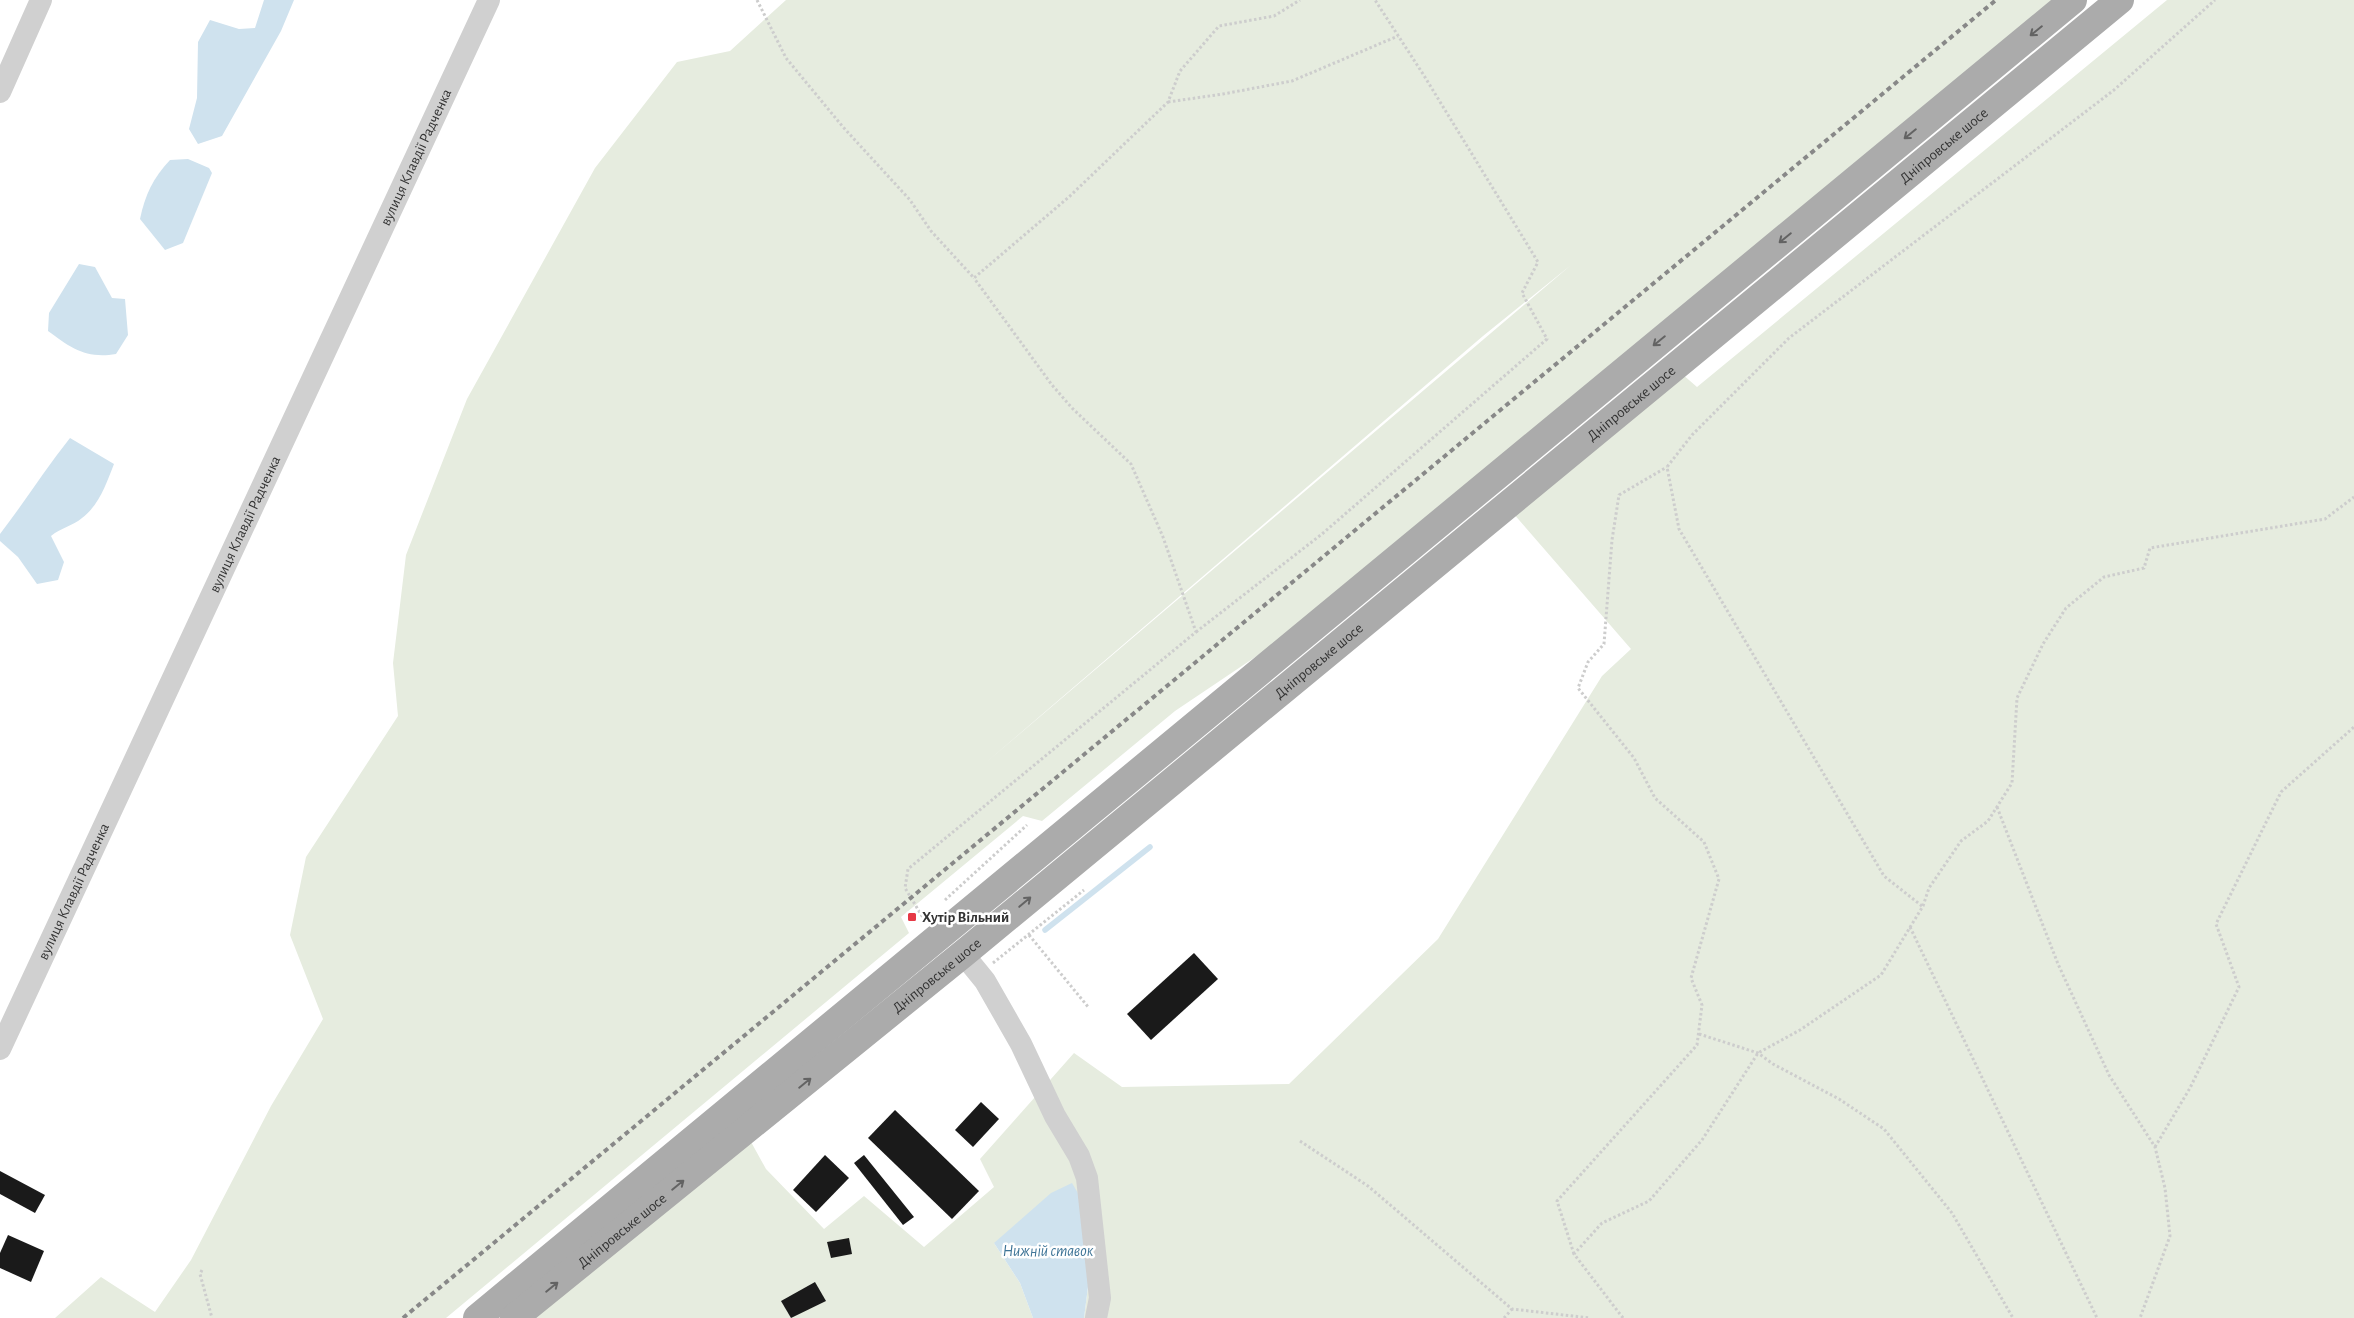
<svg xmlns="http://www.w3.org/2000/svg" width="2354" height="1318" viewBox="0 0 2354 1318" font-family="'Alegreya Sans',sans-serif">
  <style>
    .green { fill: #e6ecdf; fill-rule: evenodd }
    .water { fill: #cfe2ee }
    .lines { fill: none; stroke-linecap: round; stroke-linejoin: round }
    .stream { stroke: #cfe2ee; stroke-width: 5.5 }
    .building { fill: #1a1a1a }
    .path { stroke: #cdcdcd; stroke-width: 3; stroke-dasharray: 2.5 2.5; stroke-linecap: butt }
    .minor { stroke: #d0d0d0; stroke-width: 22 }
    .major { stroke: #ababab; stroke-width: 28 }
    .rail { stroke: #888; stroke-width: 4; stroke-dasharray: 5 4; stroke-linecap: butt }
    .oneway { stroke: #636363 }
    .poi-dot { fill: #e63946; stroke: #fff; stroke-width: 2 }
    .labels { text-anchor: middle; stroke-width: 5; stroke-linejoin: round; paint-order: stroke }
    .street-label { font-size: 15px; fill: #333; stroke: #fff }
    .poi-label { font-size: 15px; font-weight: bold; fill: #333; stroke: #fff; text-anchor: start }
    .water-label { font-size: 16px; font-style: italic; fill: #3f7597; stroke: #fff }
  </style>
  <rect width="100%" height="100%" fill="#fff"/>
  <g class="green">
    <path d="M 786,0 L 2073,0 L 1361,586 L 1175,711 L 1042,821 L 1023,816 L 901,917 L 909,933 L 446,1318 L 55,1318 L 101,1277 L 155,1312 L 191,1260 L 271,1106 L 323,1019 L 290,935 L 306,857 L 398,716 L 393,663 L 406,555 L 467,399 L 595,168 L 677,62 L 730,51 ZM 1571,265 L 983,765 L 1483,336 Z"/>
    <path d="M 2167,0 L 2354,0 L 2354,1318 L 1084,1318 L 1089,1279 L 994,1243 L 1020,1283 L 1033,1318 L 514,1318 L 745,1131 L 766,1169 L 824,1229 L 864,1196 L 924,1247 L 994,1187 L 980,1159 L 1074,1053 L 1122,1087 L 1289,1084 L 1438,939 L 1602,676 L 1631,649 L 1506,505 L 1674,367 L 1697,387 Z"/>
  </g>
  <g class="water">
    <path d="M 264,0 L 294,0 L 281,31 L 222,136 L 198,144 L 189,129 L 197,98 L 198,42 L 210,20 L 239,29 L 255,28 Z"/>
    <path d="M 188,159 L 209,168 L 212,173 L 183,243 L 165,250 L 140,219 C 145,195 153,178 170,160 Z"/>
    <path d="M 79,264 L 95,267 L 112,298 L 125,299 L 128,335 L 116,354 C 86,359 71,348 48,331 L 49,313 Z"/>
    <path d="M 70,438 L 114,464 C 106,484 100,504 82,518 C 73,526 60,528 51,536 L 64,562 L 58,580 L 37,584 L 18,557 L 0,541 L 0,534 C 24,503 45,469 70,438 Z"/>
    <path d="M 1072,1183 L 1082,1200 L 1089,1279 L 1084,1318 L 1033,1318 L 1020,1283 L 994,1243 L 1051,1193 Z"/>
  </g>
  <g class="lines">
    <path class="stream" d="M 1045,930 L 1150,847"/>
  </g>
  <g class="building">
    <path d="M 1194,953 L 1218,979 L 1151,1040 L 1127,1014 Z"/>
    <path d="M 981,1102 L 999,1119 L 973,1147 L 955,1130 Z"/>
    <path d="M 895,1110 L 979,1191 L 952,1219 L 868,1138 Z"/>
    <path d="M 825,1155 L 849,1178 L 816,1212 L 793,1190 Z"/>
    <path d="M 864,1155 L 914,1217 L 903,1225 L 854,1163 Z"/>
    <path d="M 0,1171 L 45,1195 L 35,1213 L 0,1194 Z"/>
    <path d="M 8,1235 L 44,1251 L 31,1282 L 0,1268 L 0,1253 Z"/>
    <path d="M 849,1238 L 852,1254 L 831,1258 L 827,1242 Z"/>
    <path d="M 815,1282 L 826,1301 L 791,1318 L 781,1301 Z"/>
  </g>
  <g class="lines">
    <g class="path">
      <path d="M 757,0 L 786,58 L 843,127 L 910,200 L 931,231 L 974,278 L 1070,196 L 1168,102 L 1180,71 L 1219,26 L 1274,16 L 1300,0"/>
      <path d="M 1168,102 L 1223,94 L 1292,81 L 1398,36"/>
      <path d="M 1196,632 L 1322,534 L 1547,339 L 1522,293 L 1538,262 L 1423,74 L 1375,0"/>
      <path d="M 1997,807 L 2058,964 L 2109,1075 L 2155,1147 L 2165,1188 L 2170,1236 L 2140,1318"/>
      <path d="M 945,900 L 1027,825"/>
      <path d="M 1922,906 L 1884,876 L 1679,529 L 1667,467 L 1692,435 L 1789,338 L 2114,90 L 2215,0"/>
      <path d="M 925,921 L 905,888 L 908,869 L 1196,632 L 1163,537 L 1131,464 L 1072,408 L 1052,385 L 974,278"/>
      <path d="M 1910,927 L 2097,1318"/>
      <path d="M 1029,935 L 1089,1008"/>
      <path d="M 993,963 L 1084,890"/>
      <path d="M 1699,1034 L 1758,1053 L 1773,1064 L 1839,1099 L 1884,1129 L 1952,1213 L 2013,1318"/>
      <path d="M 1300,1141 L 1368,1186 L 1512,1309 L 1590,1318"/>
      <path d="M 2155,1147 L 2190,1088 L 2239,987 L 2216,924 L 2281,792 L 2354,727"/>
      <path d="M 1574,1254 L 1557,1201 L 1697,1045 L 1702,1005 L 1691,978 L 1719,879 L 1704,842 L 1655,798 L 1634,758 L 1578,688 L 1588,662 L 1604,644 L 1612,540 L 1619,495 L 1667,467"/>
      <path d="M 202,1270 L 200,1274 L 212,1318"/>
      <path d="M 1504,1318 L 1512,1309"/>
      <path d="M 1623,1318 L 1574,1254 L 1602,1223 L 1649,1201 L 1702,1140 L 1758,1053 L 1800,1030 L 1881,975 L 1923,906 L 1929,888 L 1961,841 L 1988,821 L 2012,783 L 2017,698 L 2043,644 L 2066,608 L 2104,577 L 2144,568 L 2150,548 L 2325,519 L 2354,497"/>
    </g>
    <g class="minor">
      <path d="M 0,92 L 41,0"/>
      <path d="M 963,954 L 985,981 L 1021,1044 L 1055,1116 L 1079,1156 L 1087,1178 L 1100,1298 L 1096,1318"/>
      <path id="s1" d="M 0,1049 L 489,0"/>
    </g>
    <g class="major">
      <path d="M 477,1318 L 2073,0"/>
      <path id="s2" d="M 514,1318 L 963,954 L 2120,0"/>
    </g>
    <path class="rail" d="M 403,1318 L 1996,0"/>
  </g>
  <defs><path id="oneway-shaft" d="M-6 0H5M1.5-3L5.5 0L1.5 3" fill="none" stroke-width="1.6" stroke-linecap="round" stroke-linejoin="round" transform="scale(1.25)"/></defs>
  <g class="oneway">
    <use href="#oneway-shaft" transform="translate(2036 31) rotate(141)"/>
    <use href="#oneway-shaft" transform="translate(1910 134) rotate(141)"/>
    <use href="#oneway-shaft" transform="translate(1785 238) rotate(141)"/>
    <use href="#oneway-shaft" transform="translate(1659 341) rotate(141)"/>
    <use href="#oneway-shaft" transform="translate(1025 902) rotate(-40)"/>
    <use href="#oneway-shaft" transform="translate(805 1083) rotate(-39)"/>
    <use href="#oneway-shaft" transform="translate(678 1185) rotate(-39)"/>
    <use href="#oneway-shaft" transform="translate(552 1287) rotate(-39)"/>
  </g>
  <rect class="poi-dot" x="907" y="912" width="10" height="10" rx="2.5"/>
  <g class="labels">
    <g class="street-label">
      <text dy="5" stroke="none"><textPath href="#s2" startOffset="1849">Дніпровське шосе</textPath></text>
      <text dy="5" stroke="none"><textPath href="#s1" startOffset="984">вулиця Клавдії Радченка</textPath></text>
      <text dy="5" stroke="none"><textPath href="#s2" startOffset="1444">Дніпровське шосе</textPath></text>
      <text dy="5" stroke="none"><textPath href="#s1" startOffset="579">вулиця Клавдії Радченка</textPath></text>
      <text dy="5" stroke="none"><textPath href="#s2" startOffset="1039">Дніпровське шосе</textPath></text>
      <text dy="5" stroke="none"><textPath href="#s1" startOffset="174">вулиця Клавдії Радченка</textPath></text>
      <text dy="5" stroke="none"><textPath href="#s2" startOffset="544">Дніпровське шосе</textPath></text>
      <text dy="5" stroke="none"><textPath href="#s2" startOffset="139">Дніпровське шосе</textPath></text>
    </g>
    <g class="poi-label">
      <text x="922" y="922">Хутір Вільний</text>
    </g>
    <g class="water-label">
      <text x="1048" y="1256">Нижній ставок</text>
    </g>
  </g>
</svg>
